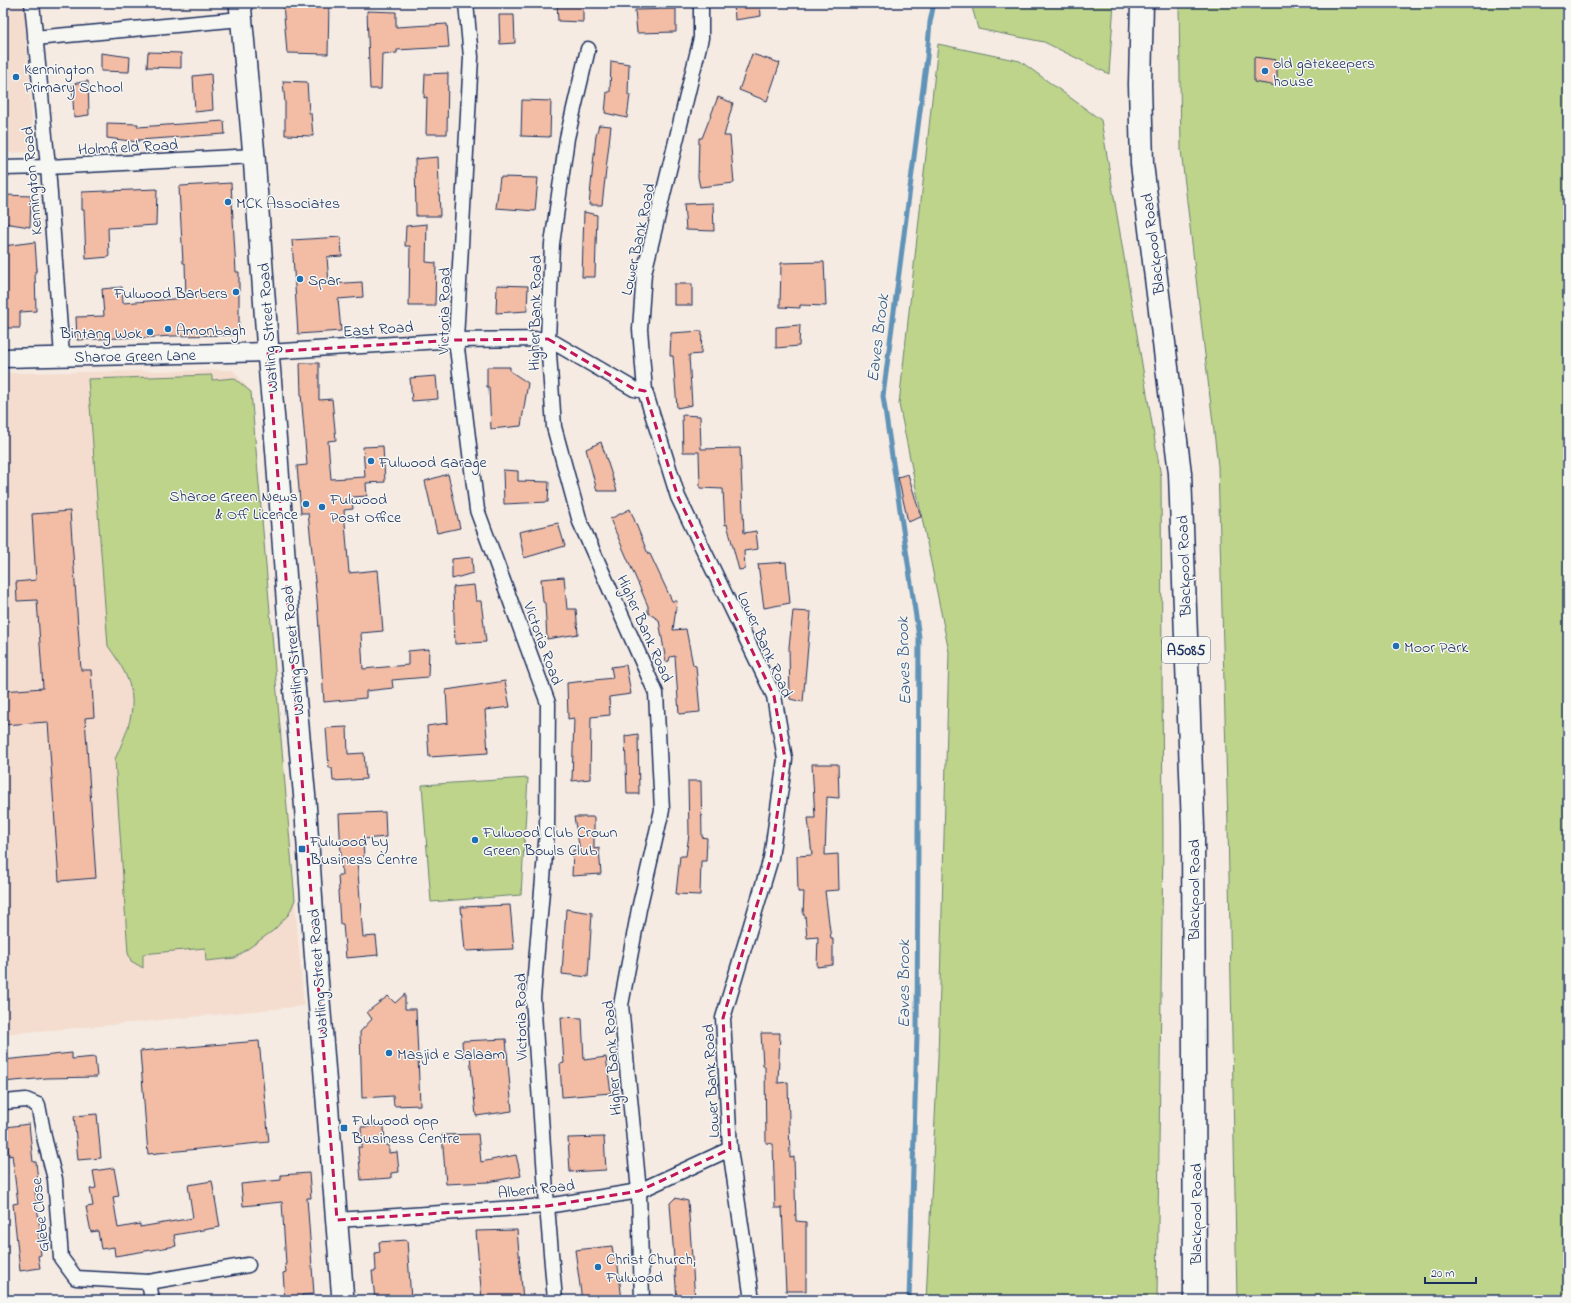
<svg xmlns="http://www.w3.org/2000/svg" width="1571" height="1303" viewBox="0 0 1571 1303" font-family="'Indie Flower',sans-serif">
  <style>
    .built { fill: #f4ddcf }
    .green { fill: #bdd48a; stroke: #6c8274 }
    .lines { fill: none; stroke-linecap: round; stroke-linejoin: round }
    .stream { stroke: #6193b7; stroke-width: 5 }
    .building { fill: #f2bda4; stroke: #1b2f5e }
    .minor-casing { stroke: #1b2f5e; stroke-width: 17 }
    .tertiary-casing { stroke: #1b2f5e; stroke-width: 21 }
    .secondary-casing { stroke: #1b2f5e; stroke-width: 24 }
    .trunk-casing { stroke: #1b2f5e; stroke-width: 25 }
    .minor { stroke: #f6f6f2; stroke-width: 14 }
    .tertiary { stroke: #f6f6f2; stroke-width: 18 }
    .secondary { stroke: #f6f6f2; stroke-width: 21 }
    .trunk { stroke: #f6f6f2; stroke-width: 22 }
    .marked { fill: none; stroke: #c2185b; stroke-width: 3; stroke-dasharray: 8 5; stroke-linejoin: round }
    .poi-dot { fill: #1f6fb2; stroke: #f6f6f2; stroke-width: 1.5 }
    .labels { text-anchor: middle; stroke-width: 3; stroke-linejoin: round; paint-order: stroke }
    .shield { fill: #f6f6f2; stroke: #5d6b8a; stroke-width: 1 }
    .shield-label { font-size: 15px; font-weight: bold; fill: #1b2f5e }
    .poi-label { font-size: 16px; fill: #1b2f5e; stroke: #f6f6f2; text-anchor: start }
    .street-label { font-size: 16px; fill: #1b2f5e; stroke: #f6f6f2 }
    .water-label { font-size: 17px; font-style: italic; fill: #385883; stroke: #f6f6f2 }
  </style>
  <rect width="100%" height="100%" fill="#f5ebe2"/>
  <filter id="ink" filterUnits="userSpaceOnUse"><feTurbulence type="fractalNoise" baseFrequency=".025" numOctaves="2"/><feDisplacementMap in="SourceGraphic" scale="8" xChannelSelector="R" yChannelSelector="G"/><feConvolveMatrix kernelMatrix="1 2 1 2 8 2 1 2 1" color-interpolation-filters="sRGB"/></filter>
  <g filter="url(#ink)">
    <g class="built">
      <path d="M 3,3 L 24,3 L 34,152 L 3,153 Z"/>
      <path d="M 233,370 L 251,392 L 304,1006 L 100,1026 L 3,1034 L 3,373 Z"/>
    </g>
    <g class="green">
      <path d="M 971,3 L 1114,3 L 1109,74 L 1044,42 L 978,29 Z"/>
      <path d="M 1179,3 L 1568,3 L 1568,1300 L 1237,1300 L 1228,825 L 1218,466 L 1181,150 Z"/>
      <path d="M 938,44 L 1020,61 L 1101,120 L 1161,477 L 1163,842 L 1157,1300 L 926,1300 L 938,1058 L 949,652 L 899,404 Z"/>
      <path d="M 212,375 L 212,380 L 234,378 L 251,392 L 295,900 L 289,914 L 274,930 L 235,958 L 206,961 L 205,948 L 143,954 L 143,968 L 131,961 L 128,953 L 115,759 C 137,711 141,691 108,646 L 88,379 Z"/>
      <path d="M 528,778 L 521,895 L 431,902 L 422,785 Z"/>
    </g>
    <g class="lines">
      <path class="stream" d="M 909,1300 L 917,1036 L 919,637 L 883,396 L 927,57 L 930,22 L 934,3"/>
    </g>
    <g class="building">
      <path d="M 283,3 L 329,3 L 328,54 L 287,53 Z"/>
      <path d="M 557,3 L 583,3 L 583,22 L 558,21 Z"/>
      <path d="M 734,3 L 760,3 L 761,16 L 735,20 Z"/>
      <path d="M 676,9 L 676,32 L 637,33 L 635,10 Z"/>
      <path d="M 367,11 L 396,12 L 396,27 L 447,24 L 449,47 L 397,50 L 397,53 L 382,54 L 381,89 L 370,89 Z"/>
      <path d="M 499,15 L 514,15 L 515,43 L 500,44 Z"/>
      <path d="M 148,52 L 181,53 L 181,68 L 147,67 Z"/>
      <path d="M 101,53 L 130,57 L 129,72 L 101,71 Z"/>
      <path d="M 752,54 L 780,63 L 767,101 L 739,90 Z"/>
      <path d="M 1254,57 L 1277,60 L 1277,86 L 1254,82 Z"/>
      <path d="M 611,61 L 629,64 L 628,95 L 630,95 L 627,118 L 605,113 L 607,92 L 610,92 Z"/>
      <path d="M 448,73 L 447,134 L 426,134 L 427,97 L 424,98 L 425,74 Z"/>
      <path d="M 211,74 L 213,110 L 195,112 L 193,76 Z"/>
      <path d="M 88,81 L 89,115 L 74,117 L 72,84 Z"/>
      <path d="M 283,81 L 307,82 L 309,113 L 311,113 L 313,136 L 285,135 L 285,103 Z"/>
      <path d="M 718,97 L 733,103 L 724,136 L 730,136 L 734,183 L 700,187 L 698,177 L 699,138 L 702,138 Z"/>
      <path d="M 522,100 L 551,101 L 550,137 L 521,136 Z"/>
      <path d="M 224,121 L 225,134 L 138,140 L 138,142 L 107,138 L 107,123 L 138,124 L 138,127 Z"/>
      <path d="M 599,125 L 611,126 L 602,205 L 589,205 L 596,135 Z"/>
      <path d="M 438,157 L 440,216 L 416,216 L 415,159 Z"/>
      <path d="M 500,177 L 538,178 L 535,211 L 496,208 Z"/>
      <path d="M 231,183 L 236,272 L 239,272 L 239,335 L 172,336 L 142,338 L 141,337 L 77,340 L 76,317 L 104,316 L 102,289 L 122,287 L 123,303 L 186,298 L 185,263 L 183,263 L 179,187 L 181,186 Z"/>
      <path d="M 157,189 L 156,225 L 108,228 L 109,257 L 86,259 L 84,210 L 82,210 L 82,192 Z"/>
      <path d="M 5,195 L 31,196 L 30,227 L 4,223 Z"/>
      <path d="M 713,203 L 714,231 L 686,230 L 684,204 Z"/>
      <path d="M 584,212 L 597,215 L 595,277 L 582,277 Z"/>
      <path d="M 427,224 L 426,262 L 436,263 L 435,306 L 409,306 L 410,246 L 405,246 L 406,226 Z"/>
      <path d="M 341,237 L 342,256 L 327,257 L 329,284 L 362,282 L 363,297 L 338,299 L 341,331 L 298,334 L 292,240 Z"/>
      <path d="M 35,242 L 37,271 L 35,271 L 36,311 L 20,312 L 20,328 L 3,328 L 3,291 L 5,291 L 3,246 Z"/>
      <path d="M 824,262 L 826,306 L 800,305 L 800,308 L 780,307 L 781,263 Z"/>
      <rect x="674" y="284" width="18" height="21"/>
      <path d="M 497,285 L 528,286 L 527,311 L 496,313 Z"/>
      <path d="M 800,325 L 799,346 L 776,348 L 776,327 Z"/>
      <path d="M 702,331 L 701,354 L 689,355 L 692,405 L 677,408 L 673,356 L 670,356 L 671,333 Z"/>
      <path d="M 300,363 L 319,363 L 319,400 L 332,399 L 336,440 L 328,441 L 331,479 L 365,477 L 363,447 L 383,446 L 385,482 L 366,483 L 367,496 L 352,497 L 353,509 L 344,510 L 349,573 L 378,570 L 383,631 L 361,633 L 363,669 L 408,665 L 408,651 L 429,649 L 428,677 L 392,680 L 393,688 L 366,691 L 366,698 L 324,702 L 317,600 L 308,513 L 301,513 L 297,466 L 307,465 L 301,394 Z"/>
      <path d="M 487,367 L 510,367 L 510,371 L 528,383 L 521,426 L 491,429 L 489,387 L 487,387 Z"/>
      <path d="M 436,376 L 438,399 L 412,401 L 410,378 Z"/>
      <path d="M 682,415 L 700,416 L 701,449 L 740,448 L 744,533 L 756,531 L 758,549 L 744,551 L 745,569 L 739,570 L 727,524 L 725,525 L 723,489 L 700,488 L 699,452 L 683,452 Z"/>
      <path d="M 601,442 L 617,491 L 597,491 L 586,449 Z"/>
      <path d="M 503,470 L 518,471 L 518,481 L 549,482 L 548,502 L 504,504 Z"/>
      <path d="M 448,474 L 460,528 L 437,533 L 425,481 Z"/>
      <path d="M 908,474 L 921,517 L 908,522 L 898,477 Z"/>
      <path d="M 630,509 L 648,554 L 650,554 L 672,601 L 677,601 L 673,630 L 686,629 L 693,665 L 696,666 L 700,712 L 679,714 L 675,656 L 670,657 L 669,661 L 666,662 L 659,620 L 648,613 L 648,606 L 610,519 Z"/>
      <path d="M 70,511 L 81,670 L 91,670 L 94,717 L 85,718 L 96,878 L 59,881 L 48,722 L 3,725 L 3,691 L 43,688 L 37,600 L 17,601 L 16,582 L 36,580 L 32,514 Z"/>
      <path d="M 558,523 L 565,546 L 524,558 L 519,532 Z"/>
      <path d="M 472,557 L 473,573 L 452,579 L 452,559 Z"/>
      <path d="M 786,562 L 790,603 L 764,608 L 758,564 Z"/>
      <path d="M 564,577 L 567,609 L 576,609 L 578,634 L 547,639 L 545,603 L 543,602 L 541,579 Z"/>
      <path d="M 474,585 L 476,601 L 481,601 L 486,642 L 455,644 L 453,587 Z"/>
      <path d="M 793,611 L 811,612 L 803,702 L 790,699 L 789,647 Z"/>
      <path d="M 626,665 L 631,694 L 609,697 L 610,715 L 591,717 L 590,779 L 572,781 L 574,718 L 568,719 L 567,683 L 613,678 L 611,667 Z"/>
      <path d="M 505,681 L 510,707 L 485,710 L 488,753 L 429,757 L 427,726 L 448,723 L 446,690 Z"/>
      <path d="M 347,727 L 348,754 L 364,753 L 366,779 L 333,781 L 332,768 L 329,768 L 326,728 Z"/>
      <path d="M 638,734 L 639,794 L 627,794 L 625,736 Z"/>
      <path d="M 812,764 L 838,764 L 839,798 L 827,797 L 825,855 L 838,854 L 839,890 L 825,891 L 831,939 L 833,939 L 833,965 L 817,967 L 818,937 L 807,938 L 805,915 L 803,915 L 804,892 L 798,892 L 797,856 L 812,855 L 808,818 L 815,818 Z"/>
      <path d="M 688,781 L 701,781 L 702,837 L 707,838 L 706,861 L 701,861 L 700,895 L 676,894 L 680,856 L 686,856 L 689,834 Z"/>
      <path d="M 385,812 L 386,837 L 363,839 L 364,859 L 357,860 L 363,937 L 376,936 L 378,955 L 346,958 L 343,924 L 340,924 L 338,891 L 339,891 L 338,875 L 342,875 L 339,814 Z"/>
      <path d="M 574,817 L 594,817 L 594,849 L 599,848 L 601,874 L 572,876 L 573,850 L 580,850 Z"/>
      <path d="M 510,905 L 514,949 L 465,951 L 461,907 Z"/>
      <path d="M 566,909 L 592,913 L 588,977 L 562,974 Z"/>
      <path d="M 405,994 L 405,1009 L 416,1009 L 420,1105 L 394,1106 L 393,1096 L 362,1098 L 360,1032 L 372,1019 L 367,1012 L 388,996 L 395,1003 Z"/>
      <path d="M 561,1017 L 582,1018 L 584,1060 L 606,1057 L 611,1093 L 562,1097 L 560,1064 L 564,1063 Z"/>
      <path d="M 761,1033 L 780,1033 L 778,1083 L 788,1082 L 790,1158 L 794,1157 L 796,1221 L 806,1222 L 806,1291 L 786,1291 L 782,1208 L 775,1208 L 773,1144 L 766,1143 L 765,1066 L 763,1066 Z"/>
      <path d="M 506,1039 L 512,1111 L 476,1116 L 470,1056 L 463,1057 L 462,1041 Z"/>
      <path d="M 259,1041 L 269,1142 L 148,1154 L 140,1051 Z"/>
      <path d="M 72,1053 L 72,1059 L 95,1057 L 97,1077 L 47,1078 L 3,1082 L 3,1060 Z"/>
      <path d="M 97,1114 L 101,1158 L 78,1160 L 74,1116 Z"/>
      <path d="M 29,1124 L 33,1162 L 36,1162 L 39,1190 L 35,1191 L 40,1229 L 38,1230 L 41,1255 L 38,1256 L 40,1268 L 20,1271 L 13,1204 L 18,1203 L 12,1155 L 9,1156 L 6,1127 Z"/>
      <path d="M 384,1126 L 385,1145 L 389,1145 L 389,1153 L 397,1152 L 399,1172 L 391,1173 L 391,1178 L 361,1180 L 358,1147 L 362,1147 L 361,1127 Z"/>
      <path d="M 478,1134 L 481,1162 L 516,1155 L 521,1176 L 488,1182 L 446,1184 L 442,1135 Z"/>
      <path d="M 604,1137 L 606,1170 L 570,1172 L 568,1138 Z"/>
      <path d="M 114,1168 L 119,1196 L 113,1197 L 118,1228 L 140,1224 L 140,1227 L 193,1218 L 188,1185 L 212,1181 L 220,1227 L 174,1235 L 176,1246 L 115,1256 L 114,1247 L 101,1249 L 98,1231 L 91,1232 L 86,1207 L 93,1206 L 90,1189 L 96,1188 L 93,1171 Z"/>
      <path d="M 309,1173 L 311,1198 L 307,1198 L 314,1294 L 302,1295 L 303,1300 L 285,1300 L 283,1273 L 286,1272 L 285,1264 L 286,1264 L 282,1202 L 243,1206 L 241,1184 L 281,1180 L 281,1175 Z"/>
      <path d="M 675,1198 L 688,1201 L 695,1300 L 677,1300 L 670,1203 Z"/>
      <path d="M 517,1230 L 523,1300 L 482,1300 L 476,1231 Z"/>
      <path d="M 407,1240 L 411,1300 L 375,1300 L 372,1271 L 376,1271 L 375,1253 L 380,1252 L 379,1242 Z"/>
      <path d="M 612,1246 L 614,1259 L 617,1258 L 622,1300 L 582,1300 L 575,1250 Z"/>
    </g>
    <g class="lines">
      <g class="minor-casing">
        <g id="minor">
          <path d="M 32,3 L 48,167 L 62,356"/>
          <path d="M 466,3 L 471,57 L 456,340 L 477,510 L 548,703 L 547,831 L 533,998 L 547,1206 L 555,1300"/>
          <path d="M 701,3 L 701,38 L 644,273 L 640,329 L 645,391 L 678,497 L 774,696 L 785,759 L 771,858 L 723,1018 L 730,1149 L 752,1300"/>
          <path d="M 35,38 L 241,19"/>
          <path d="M 588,49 L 567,138 L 552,244 L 548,339 L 554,427 L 580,522 L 656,693 L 662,810 L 639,909 L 621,1005 L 639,1191 L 642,1300"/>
          <path d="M 3,168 L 48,167 L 254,156"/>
          <path d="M 268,352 L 456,340 L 548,339 L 634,389 L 645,391"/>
          <path d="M 5,1102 L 26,1100 L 38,1105 L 45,1141 L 55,1179 L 61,1258 L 76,1278 L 149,1282"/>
          <path d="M 337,1220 L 547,1206 L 639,1191 L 730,1149"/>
          <path d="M 152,1300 L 149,1282 L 248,1265"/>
        </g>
      </g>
      <g class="tertiary-casing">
        <path id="tertiary" d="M 3,358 L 268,352"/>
      </g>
      <g class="secondary-casing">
        <path id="secondary" d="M 240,3 L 254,156 L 268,352 L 277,456 L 291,653 L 305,800 L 315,950 L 343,1300"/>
      </g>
      <g class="trunk-casing">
        <path id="trunk" d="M 1142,3 L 1140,84 L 1142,164 L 1180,473 L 1193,827 L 1195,1300"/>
      </g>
      <use href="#minor" class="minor"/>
      <use href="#tertiary" class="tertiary"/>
      <use href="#secondary" class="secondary"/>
      <use href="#trunk" class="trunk"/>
    </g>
  </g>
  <path class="marked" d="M 548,339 L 634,389 L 645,391 L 678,497 L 774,696 L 785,759 L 771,858 L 723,1018 L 730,1149 L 639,1191 L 547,1206 L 337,1220 L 268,352 L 456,340 Z"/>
  <g class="poi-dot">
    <circle cx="1265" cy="71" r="4"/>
    <circle cx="16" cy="77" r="4"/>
    <circle cx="228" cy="202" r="4"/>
    <circle cx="300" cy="279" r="4"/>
    <circle cx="236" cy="292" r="4"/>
    <circle cx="168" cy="329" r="4"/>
    <circle cx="150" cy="332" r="4"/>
    <circle cx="371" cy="461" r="4"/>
    <circle cx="306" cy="504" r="4"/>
    <circle cx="322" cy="507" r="4"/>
    <circle cx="1396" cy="646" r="4"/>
    <circle cx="475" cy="840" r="4"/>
    <rect x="298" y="845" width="8" height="8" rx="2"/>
    <circle cx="389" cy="1053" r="4"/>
    <rect x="340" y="1124" width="8" height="8" rx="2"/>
    <circle cx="598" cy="1267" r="4"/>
  </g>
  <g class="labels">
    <rect class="shield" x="1162" y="637" width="48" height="26" rx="3"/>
    <g class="shield-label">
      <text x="1186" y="655">A5085</text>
    </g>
    <g class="poi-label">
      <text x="1273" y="68">old gatekeepers<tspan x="1273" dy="18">house</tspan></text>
      <text x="24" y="74">Kennington<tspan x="24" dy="18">Primary School</tspan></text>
      <text x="236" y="208">MCK Associates</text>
      <text x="308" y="285">Spar</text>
      <text x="228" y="298" text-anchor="end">Fulwood Barbers</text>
      <text x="176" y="335">Amonbagh</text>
      <text x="142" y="338" text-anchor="end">Bintang Wok</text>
      <text x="379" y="467">Fulwood Garage</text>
      <text x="298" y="501" text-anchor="end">Sharoe Green News<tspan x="298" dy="18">&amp; Off Licence</tspan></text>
      <text x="330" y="504">Fulwood<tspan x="330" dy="18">Post Office</tspan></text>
      <text x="1404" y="652">Moor Park</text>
      <text x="483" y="837">Fulwood Club Crown<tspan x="483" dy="18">Green Bowls Club</tspan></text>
      <text x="310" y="846">Fulwood by<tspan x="310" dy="18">Business Centre</tspan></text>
      <text x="397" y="1059">Masjid e Salaam</text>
      <text x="352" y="1125">Fulwood opp<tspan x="352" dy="18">Business Centre</tspan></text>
      <text x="606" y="1264">Christ Church,<tspan x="606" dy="18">Fulwood</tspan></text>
    </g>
    <g class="street-label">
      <text transform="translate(128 146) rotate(-3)" y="6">Holmfield Road</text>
      <text transform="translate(31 181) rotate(-95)" y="6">Kennington Road</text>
      <text transform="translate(637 239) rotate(-78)" y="6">Lower Bank Road</text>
      <text transform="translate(1152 244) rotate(-97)" y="6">Blackpool Road</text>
      <text transform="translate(443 311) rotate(-89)" y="6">Victoria Road</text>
      <text transform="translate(534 313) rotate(-89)" y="6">Higher Bank Road</text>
      <text transform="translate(267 328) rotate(-94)" y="6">Watling Street Road</text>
      <text transform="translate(378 328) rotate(-4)" y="6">East Road</text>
      <text transform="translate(135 355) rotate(-1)" y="6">Sharoe Green Lane</text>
      <text transform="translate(1183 566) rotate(-92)" y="6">Blackpool Road</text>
      <text transform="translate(646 628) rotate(66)" y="6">Higher Bank Road</text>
      <text transform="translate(544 643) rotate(70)" y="6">Victoria Road</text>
      <text transform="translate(766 644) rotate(66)" y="6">Lower Bank Road</text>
      <text transform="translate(292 651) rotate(-95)" y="6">Watling Street Road</text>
      <text transform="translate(1193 890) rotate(-90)" y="6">Blackpool Road</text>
      <text transform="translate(317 974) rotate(-94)" y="6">Watling Street Road</text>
      <text transform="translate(520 1017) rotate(-91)" y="6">Victoria Road</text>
      <text transform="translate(611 1058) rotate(-94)" y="6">Higher Bank Road</text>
      <text transform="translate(710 1081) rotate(-93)" y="6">Lower Bank Road</text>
      <text transform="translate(536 1188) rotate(-6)" y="6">Albert Road</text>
      <text transform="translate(1195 1214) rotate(-90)" y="6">Blackpool Road</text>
      <text transform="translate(39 1215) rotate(-96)" y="6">Glebe Close</text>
    </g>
    <g class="water-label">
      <text transform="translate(877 338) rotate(-83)" y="6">Eaves Brook</text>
      <text transform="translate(903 661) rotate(-92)" y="6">Eaves Brook</text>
      <text transform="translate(903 984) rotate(-90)" y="6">Eaves Brook</text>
    </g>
  </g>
  <rect width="1571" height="1303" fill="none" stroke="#f6f6f2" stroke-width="16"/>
  <rect x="8" y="8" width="1555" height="1287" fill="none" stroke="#1b2f5e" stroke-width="1.5" filter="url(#ink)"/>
  <path d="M1425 1277v6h51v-6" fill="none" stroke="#1b2f5e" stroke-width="2"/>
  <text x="1431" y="1277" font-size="12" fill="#1b2f5e" stroke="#f6f6f2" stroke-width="3" paint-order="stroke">20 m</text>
</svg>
